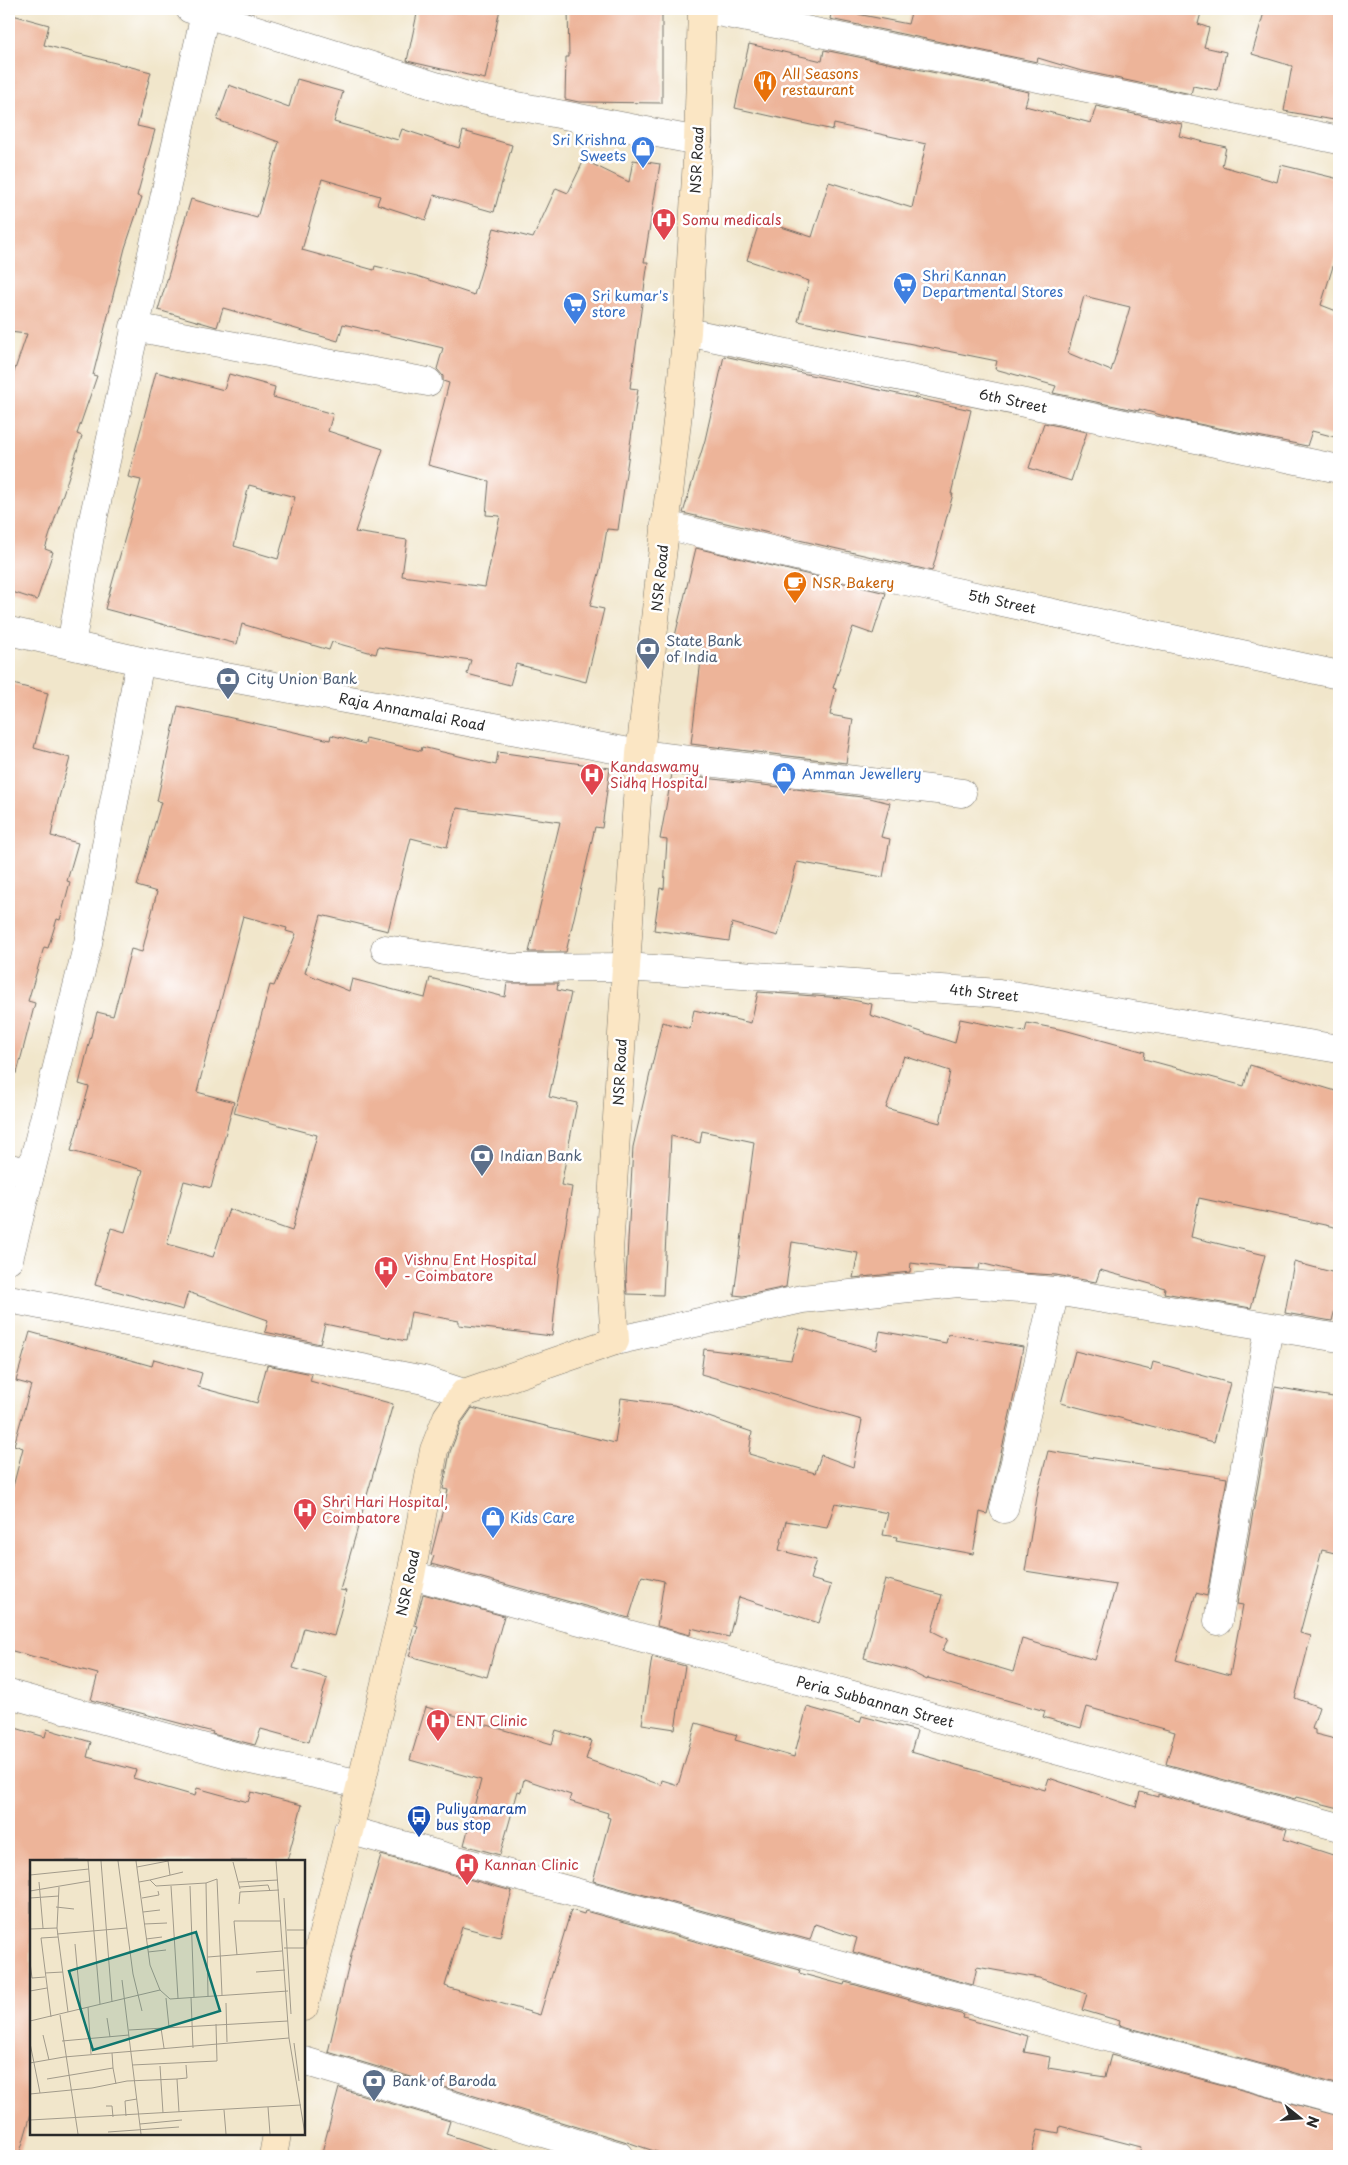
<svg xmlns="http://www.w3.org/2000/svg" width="1348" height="2165" viewBox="0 0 1348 2165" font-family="'Playpen Sans',sans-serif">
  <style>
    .building { fill: #edb499; fill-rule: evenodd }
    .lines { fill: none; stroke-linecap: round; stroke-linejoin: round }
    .minor-casing { stroke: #706c63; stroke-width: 29 }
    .tertiary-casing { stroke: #706c63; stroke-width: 29 }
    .secondary-casing { stroke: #706c63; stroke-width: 29 }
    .minor { stroke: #fff; stroke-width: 28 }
    .tertiary { stroke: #fff; stroke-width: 28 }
    .secondary { stroke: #fbe6c4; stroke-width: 28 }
    .labels { text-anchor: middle; stroke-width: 5; stroke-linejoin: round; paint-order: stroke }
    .food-label { font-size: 14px; fill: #c56008; stroke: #fff; text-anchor: start }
    .shop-label { font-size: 14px; fill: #366cbe; stroke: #fff; text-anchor: start }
    .street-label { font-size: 14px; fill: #2b2b2b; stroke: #fff }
    .health-label { font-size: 14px; fill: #be3a42; stroke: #fff; text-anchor: start }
    .service-label { font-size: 14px; fill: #4e5e75; stroke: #fff; text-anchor: start }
    .transit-label { font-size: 14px; fill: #164399; stroke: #fff; text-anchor: start }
    .inset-road { fill: none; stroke: #a29b8b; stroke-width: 1 }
    .view { fill: #0f766e; fill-opacity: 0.15; stroke: #0f766e; stroke-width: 2.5 }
    .inset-edge { fill: none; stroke: #2b2b2b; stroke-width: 2.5 }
  </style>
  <rect width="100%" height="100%" fill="#fff"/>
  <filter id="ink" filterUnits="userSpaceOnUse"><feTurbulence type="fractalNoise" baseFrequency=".02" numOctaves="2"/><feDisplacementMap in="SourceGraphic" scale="10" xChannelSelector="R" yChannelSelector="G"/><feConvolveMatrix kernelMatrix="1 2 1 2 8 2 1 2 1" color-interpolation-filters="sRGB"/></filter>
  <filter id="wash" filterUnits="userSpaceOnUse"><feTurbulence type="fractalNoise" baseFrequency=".0096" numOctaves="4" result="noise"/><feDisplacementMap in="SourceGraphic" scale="20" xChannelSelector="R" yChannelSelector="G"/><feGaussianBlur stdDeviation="1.12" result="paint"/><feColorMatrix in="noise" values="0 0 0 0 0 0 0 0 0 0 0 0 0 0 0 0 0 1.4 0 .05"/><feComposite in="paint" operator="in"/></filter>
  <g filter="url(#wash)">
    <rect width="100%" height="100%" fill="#f1e6cb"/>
    <g id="blocks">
      <g class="building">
        <path d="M 418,9 L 500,9 L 485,79 L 407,61 Z"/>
        <path d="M 568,9 L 662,9 L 662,103 L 579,102 L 565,99 L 566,57 L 569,57 Z"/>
        <path d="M 832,9 L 908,24 L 912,9 L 1202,9 L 1198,24 L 1209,28 L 1204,47 L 1226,52 L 1218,91 L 1193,86 L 1191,94 L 1078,70 L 1038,58 L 1037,62 L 830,19 Z"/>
        <path d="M 1265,9 L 1339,9 L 1339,121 L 1284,111 L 1292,66 L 1252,54 Z"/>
        <path d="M 9,14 L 49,25 L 44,45 L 151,72 L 137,126 L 155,130 L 137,196 L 142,197 L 125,248 L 93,375 L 97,376 L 77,434 L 82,436 L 45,549 L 53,552 L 37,600 L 9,591 L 9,387 L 27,334 L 9,332 Z"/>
        <path d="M 749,44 L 822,61 L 824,50 L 1029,92 L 1025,106 L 1091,123 L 1096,106 L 1182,124 L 1179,136 L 1226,147 L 1222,166 L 1277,182 L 1281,165 L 1339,179 L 1339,247 L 1321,305 L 1339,312 L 1339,438 L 1312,431 L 1307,446 L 1179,420 L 1139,409 L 1139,411 L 1053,393 L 1056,386 L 995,369 L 997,361 L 798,321 L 809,281 L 747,260 L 760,220 L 812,237 L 829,182 L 912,208 L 926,144 L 834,124 L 833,130 L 735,108 ZM 1084,296 L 1130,307 L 1111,371 L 1068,353 Z"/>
        <path d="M 297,79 L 343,92 L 334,122 L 398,140 L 402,129 L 459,148 L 463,131 L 512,145 L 494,212 L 434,195 L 426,220 L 377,204 L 380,196 L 322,179 L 302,250 L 374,270 L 375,266 L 417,276 L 474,295 L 494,228 L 533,238 L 556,188 L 568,193 L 584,160 L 629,182 L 633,160 L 660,164 L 644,262 L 648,262 L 630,388 L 638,389 L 618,530 L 607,529 L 600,570 L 590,606 L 604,609 L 586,682 L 516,664 L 510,685 L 467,674 L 471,660 L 378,647 L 376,654 L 332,642 L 329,650 L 242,624 L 237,644 L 105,609 L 141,480 L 128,477 L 156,372 L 224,390 L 229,374 L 275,387 L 273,397 L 333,414 L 328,431 L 383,449 L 355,532 L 407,540 L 402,576 L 485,587 L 500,516 L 486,515 L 489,481 L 428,465 L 449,383 L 443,381 L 443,376 L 437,369 L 443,348 L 343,324 L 338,341 L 223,308 L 217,327 L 158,310 L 191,199 L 257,218 L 279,142 L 217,120 L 229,85 L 289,107 ZM 249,485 L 295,497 L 278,559 L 234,546 Z"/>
        <path d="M 724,356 L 971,410 L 951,494 L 953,494 L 932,571 L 683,513 L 705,440 Z"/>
        <path d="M 1044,423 L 1087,432 L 1071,481 L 1029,468 Z"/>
        <path d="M 696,548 L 886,593 L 873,634 L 853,627 L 833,688 L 836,689 L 830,715 L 853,719 L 846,763 L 691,744 L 703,643 L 675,636 Z"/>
        <path d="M 9,683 L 48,693 L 34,748 L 70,758 L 58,801 L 51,836 L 78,843 L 67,881 L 70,882 L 60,920 L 57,919 L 48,948 L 44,947 L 28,1001 L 35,1003 L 17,1073 L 9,1072 Z"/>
        <path d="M 178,706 L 330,740 L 331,735 L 365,744 L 366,738 L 421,751 L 422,747 L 496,765 L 498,752 L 610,768 L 602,828 L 595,827 L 566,952 L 529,952 L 560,822 L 457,808 L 447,847 L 411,838 L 388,931 L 321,915 L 305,973 L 349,991 L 352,979 L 425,998 L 430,978 L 505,997 L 507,983 L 558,983 L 557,990 L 571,993 L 549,1097 L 577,1103 L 561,1185 L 572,1187 L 559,1267 L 552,1336 L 459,1325 L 459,1321 L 411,1312 L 406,1341 L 325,1324 L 320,1344 L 265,1332 L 268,1320 L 188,1292 L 183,1310 L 95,1285 L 111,1228 L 125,1232 L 143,1170 L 71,1151 L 89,1087 L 79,1084 L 97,1012 L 113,1016 L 131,949 L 142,952 L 157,892 L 137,886 L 161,802 L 157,801 ZM 243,916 L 287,928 L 286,931 L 296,934 L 274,986 L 270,985 L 234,1113 L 317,1135 L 292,1231 L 229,1209 L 213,1257 L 167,1244 L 184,1181 L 211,1188 L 234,1102 L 197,1092 Z"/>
        <path d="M 672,774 L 870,798 L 890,803 L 881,837 L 890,839 L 883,877 L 797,862 L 778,936 L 732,923 L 729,941 L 654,930 L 660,888 L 664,889 L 667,840 L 660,839 Z"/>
        <path d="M 758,992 L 843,998 L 872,1004 L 870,1015 L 955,1043 L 960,1019 L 1025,1032 L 1027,1023 L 1064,1030 L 1145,1052 L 1144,1059 L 1244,1086 L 1250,1065 L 1339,1092 L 1339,1228 L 1199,1198 L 1191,1237 L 1265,1255 L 1251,1308 L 1164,1293 L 1165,1288 L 1100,1270 L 1096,1282 L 1056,1275 L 1021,1273 L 980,1263 L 979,1269 L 950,1268 L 911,1263 L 910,1272 L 853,1278 L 858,1253 L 792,1242 L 786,1287 L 743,1296 L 734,1295 L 754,1142 L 702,1131 L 700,1143 L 671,1136 L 663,1295 L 627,1294 L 626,1278 L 633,1147 L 662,1022 L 690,1029 L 694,1010 L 751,1023 ZM 904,1056 L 950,1071 L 940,1123 L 886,1108 Z"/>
        <path d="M 1294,1262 L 1339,1274 L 1339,1293 L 1332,1321 L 1285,1313 Z"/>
        <path d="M 800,1328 L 876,1350 L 880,1331 L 946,1343 L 948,1334 L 1023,1347 L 1012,1405 L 989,1506 L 987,1514 L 980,1512 L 973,1554 L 896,1540 L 897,1537 L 883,1535 L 888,1513 L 835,1503 L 827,1528 L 786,1521 L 779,1550 L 816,1560 L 810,1579 L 831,1585 L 819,1623 L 739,1597 L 729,1637 L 691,1628 L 690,1635 L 657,1626 L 664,1581 L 642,1576 L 629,1618 L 431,1564 L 434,1556 L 431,1555 L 448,1490 L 443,1489 L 450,1452 L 461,1424 L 472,1408 L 615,1443 L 621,1398 L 674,1405 L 752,1432 L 749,1454 L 815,1473 L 821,1455 L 853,1467 L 862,1420 L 701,1374 L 704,1349 L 791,1360 Z"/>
        <path d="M 30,1332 L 152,1366 L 154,1359 L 202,1373 L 198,1387 L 257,1403 L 267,1365 L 312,1374 L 310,1381 L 393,1404 L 340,1590 L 346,1591 L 334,1636 L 304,1628 L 293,1668 L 327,1678 L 309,1742 L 261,1729 L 255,1745 L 212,1734 L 213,1732 L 91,1700 L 98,1674 L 9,1650 L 9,1502 L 23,1448 L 14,1445 L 31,1385 L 16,1381 Z"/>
        <path d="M 1075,1351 L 1151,1370 L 1153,1362 L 1230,1383 L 1214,1442 L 1061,1403 Z"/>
        <path d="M 1275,1387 L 1339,1398 L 1339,1554 L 1322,1550 L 1300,1633 L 1311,1636 L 1295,1698 L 1319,1707 L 1312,1729 L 1315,1730 L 1315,1734 L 1339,1740 L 1339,1808 L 1296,1797 L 1295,1799 L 1166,1764 L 1175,1732 L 1087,1707 L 1081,1728 L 1043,1717 L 1045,1711 L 928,1678 L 927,1680 L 905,1669 L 864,1658 L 885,1579 L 942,1595 L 932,1631 L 948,1639 L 942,1651 L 1013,1672 L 1022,1639 L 1095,1660 L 1116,1585 L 1025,1571 L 1038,1491 L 1048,1451 L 1227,1478 L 1207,1596 L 1196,1593 L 1176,1660 L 1230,1675 L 1243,1605 L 1237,1604 Z"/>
        <path d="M 423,1594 L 504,1616 L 487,1677 L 409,1656 L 418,1626 L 415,1625 Z"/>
        <path d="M 652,1657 L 685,1666 L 675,1729 L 642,1724 Z"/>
        <path d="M 426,1707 L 552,1744 L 556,1730 L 592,1741 L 586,1759 L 661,1785 L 662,1780 L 678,1785 L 696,1723 L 737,1735 L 735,1740 L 794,1757 L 807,1707 L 860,1722 L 862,1716 L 917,1731 L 911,1752 L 1045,1790 L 1049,1778 L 1136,1807 L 1140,1792 L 1158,1797 L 1158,1794 L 1287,1829 L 1284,1839 L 1339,1857 L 1339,2085 L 1119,2025 L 1120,2021 L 1082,2010 L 1087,1994 L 1039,1978 L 977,1967 L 973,1985 L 853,1952 L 857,1938 L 815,1924 L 810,1940 L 593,1881 L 610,1818 L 607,1817 L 608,1813 L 569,1801 L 571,1795 L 524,1779 L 521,1792 L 518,1791 L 500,1855 L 464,1845 L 481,1780 L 410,1760 Z"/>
        <path d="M 9,1726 L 45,1737 L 47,1729 L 91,1742 L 87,1757 L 136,1770 L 133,1778 L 195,1796 L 197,1788 L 248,1802 L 251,1792 L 302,1805 L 287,1861 L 31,1861 L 31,2114 L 19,2156 L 9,2156 Z"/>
        <path d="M 381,1855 L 512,1891 L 500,1937 L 462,1927 L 445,1986 L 453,1989 L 540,2015 L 571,1910 L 584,1914 L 585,1911 L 800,1970 L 799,1973 L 844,1985 L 845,1982 L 964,2015 L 963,2018 L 1028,2036 L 1024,2052 L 1050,2057 L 1048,2068 L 1105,2077 L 1111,2055 L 1339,2116 L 1339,2156 L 1138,2156 L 1141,2147 L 1060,2126 L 1059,2133 L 1038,2129 L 1031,2156 L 660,2156 L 660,2153 L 624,2141 L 328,2052 L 352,1952 Z"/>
        <path d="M 339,2088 L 450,2121 L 446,2134 L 498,2151 L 498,2156 L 321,2156 Z"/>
      </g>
    </g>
  </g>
  <g filter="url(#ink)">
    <use href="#blocks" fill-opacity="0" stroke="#706c63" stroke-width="1"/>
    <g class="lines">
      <g class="minor-casing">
        <g id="minor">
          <path d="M 190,9 L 471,97 L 698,141"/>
          <path d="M 703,9 L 1339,140"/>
          <path d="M 134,327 L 428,382"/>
          <path d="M 665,525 L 864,572 L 1339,675"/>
          <path d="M 71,645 L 92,524 L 206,9"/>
          <path d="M 385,949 L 513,968 L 626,967 L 999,993 L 1339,1049"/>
          <path d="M 9,1168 L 31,1172"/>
          <path d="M 9,1299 L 424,1380 L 464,1393"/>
          <path d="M 1004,1509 L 1055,1291"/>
          <path d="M 411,1575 L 1339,1827"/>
          <path d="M 1218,1621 L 1269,1327"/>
          <path d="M 9,1694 L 246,1759 L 361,1784"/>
          <path d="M 348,1830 L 1339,2101"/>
          <path d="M 304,2061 L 619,2156"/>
        </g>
      </g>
      <g class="tertiary-casing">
        <g id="tertiary">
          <path d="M 687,332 L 1339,469"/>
          <path d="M 9,631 L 140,661 L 640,754 L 962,793"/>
          <path d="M 9,1259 L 88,943 L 140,661"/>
          <path d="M 615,1341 L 802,1299 L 958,1283 L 1055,1291 L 1339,1338"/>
        </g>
      </g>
      <g class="secondary-casing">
        <g id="secondary">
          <path d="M 304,2007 L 361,1784 L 411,1575 L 434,1450 L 447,1417 L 464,1393 L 615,1341 L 609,1252 L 626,967 L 640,754 L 687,332 L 698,141 L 702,9"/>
          <path d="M 273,2156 L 277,2134"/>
        </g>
      </g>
      <use href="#minor" class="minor"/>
      <use href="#tertiary" class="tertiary"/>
      <use href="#secondary" class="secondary"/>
    </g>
  </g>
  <defs>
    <g id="restaurant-pin" transform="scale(1.25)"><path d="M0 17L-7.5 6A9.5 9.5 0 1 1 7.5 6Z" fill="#e8710a" stroke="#fff"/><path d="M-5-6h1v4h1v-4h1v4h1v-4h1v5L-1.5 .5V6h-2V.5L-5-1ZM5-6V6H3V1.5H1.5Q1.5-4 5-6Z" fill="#fff"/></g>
    <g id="shop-pin" transform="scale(1.25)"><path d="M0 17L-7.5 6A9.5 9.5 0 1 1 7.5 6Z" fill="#3f7fe0" stroke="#fff"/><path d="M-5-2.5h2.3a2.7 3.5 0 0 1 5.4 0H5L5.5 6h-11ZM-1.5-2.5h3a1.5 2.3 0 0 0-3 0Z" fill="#fff"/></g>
    <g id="hospital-pin" transform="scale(1.25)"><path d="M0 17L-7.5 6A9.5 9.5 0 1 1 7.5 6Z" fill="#e0444e" stroke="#fff"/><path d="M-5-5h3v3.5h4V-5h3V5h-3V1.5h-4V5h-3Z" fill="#fff"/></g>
    <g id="supermarket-pin" transform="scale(1.25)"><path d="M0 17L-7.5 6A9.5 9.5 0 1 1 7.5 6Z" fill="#3f7fe0" stroke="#fff"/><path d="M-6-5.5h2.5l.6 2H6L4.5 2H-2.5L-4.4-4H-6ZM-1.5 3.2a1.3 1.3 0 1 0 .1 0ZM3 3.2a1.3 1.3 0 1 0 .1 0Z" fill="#fff"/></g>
    <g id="cafe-pin" transform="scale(1.25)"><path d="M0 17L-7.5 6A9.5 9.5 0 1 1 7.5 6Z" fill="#e8710a" stroke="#fff"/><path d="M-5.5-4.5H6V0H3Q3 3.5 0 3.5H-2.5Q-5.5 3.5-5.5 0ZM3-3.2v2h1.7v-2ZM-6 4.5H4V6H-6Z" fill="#fff"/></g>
    <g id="bank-pin" transform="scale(1.25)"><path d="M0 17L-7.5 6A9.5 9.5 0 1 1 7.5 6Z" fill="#5c6f8a" stroke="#fff"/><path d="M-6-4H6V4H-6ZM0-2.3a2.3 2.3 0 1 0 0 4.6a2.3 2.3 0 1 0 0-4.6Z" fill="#fff"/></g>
    <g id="bus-pin" transform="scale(1.25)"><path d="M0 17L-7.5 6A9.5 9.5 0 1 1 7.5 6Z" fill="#1a4fb4" stroke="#fff"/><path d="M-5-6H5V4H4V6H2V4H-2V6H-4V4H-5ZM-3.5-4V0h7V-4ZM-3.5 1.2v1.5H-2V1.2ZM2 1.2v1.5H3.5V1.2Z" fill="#fff"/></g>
  </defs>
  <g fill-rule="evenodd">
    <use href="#restaurant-pin" x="765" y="82"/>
    <use href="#shop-pin" x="643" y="148"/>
    <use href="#hospital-pin" x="664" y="220"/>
    <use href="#supermarket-pin" x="905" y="284"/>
    <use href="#supermarket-pin" x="575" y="304"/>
    <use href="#cafe-pin" x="795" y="583"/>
    <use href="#bank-pin" x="648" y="649"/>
    <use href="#bank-pin" x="228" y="679"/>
    <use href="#shop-pin" x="784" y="774"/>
    <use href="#hospital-pin" x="592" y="775"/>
    <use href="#bank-pin" x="482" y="1156"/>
    <use href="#hospital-pin" x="386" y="1268"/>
    <use href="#hospital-pin" x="305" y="1510"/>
    <use href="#shop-pin" x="493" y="1518"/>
    <use href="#hospital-pin" x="438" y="1721"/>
    <use href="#bus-pin" x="419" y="1817"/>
    <use href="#hospital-pin" x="467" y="1865"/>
    <use href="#bank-pin" x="374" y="2081"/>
  </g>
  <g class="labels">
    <g class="food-label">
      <text x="782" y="79">All Seasons<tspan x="782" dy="16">restaurant</tspan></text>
      <text x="812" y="588">NSR Bakery</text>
    </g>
    <g class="shop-label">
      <text x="626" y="145" text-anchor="end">Sri Krishna<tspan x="626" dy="16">Sweets</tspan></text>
      <text x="922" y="281">Shri Kannan<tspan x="922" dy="16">Departmental Stores</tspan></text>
      <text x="592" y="301">Sri kumar's<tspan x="592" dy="16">store</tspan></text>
      <text x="802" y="779">Amman Jewellery</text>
      <text x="510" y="1523">Kids Care</text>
    </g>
    <g class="street-label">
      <text transform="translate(697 160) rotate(-87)" y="5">NSR Road</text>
      <text transform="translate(1013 401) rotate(12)" y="5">6th Street</text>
      <text transform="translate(660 578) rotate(-84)" y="5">NSR Road</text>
      <text transform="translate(1002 602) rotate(12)" y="5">5th Street</text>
      <text transform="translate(412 712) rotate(11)" y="5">Raja Annamalai Road</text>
      <text transform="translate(984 993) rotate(6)" y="5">4th Street</text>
      <text transform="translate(620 1072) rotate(-87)" y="5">NSR Road</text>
      <text transform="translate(408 1583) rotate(-78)" y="5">NSR Road</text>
      <text transform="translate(875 1702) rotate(15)" y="5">Peria Subbannan Street</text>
    </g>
    <g class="health-label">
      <text x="682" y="225">Somu medicals</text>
      <text x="610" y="772">Kandaswamy<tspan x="610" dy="16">Sidhq Hospital</tspan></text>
      <text x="404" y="1265">Vishnu Ent Hospital<tspan x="404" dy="16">- Coimbatore</tspan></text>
      <text x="322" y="1507">Shri Hari Hospital,<tspan x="322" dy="16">Coimbatore</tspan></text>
      <text x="456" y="1726">ENT Clinic</text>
      <text x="484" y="1870">Kannan Clinic</text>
    </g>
    <g class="service-label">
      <text x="666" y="646">State Bank<tspan x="666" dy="16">of India</tspan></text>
      <text x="246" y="684">City Union Bank</text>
      <text x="500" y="1161">Indian Bank</text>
      <text x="392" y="2086">Bank of Baroda</text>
    </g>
    <g class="transit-label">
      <text x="436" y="1814">Puliyamaram<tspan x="436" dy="16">bus stop</tspan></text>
    </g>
  </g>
  <g transform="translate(30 1860)">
    <rect width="275" height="275" fill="#f1e6cb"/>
    <path class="inset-road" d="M 58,1 L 70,144M 71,1 L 82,142M 88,1 L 103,114 L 112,151M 106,1 L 120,105 L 130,130M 246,1 L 259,178 L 275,274M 203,2 L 210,29M 107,7 L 138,1 L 140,15M 0,15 L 59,9M 120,20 L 153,12M 9,22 L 13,68M 109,22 L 120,20 L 126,26 L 176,23M 209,22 L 248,20M 141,26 L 148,138M 160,26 L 164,137M 29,27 L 27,68 L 38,152M 210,27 L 238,25 L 240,31M 0,31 L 60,21M 0,38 L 29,36M 112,38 L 129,35 L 128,31M 254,38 L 261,154M 209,44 L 210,32 L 249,30M 26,47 L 44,49M 113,52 L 130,50M 114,64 L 137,63M 0,69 L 27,68M 257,70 L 275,70M 27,74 L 97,68M 116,79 L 132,77M 45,84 L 51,149M 254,88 L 275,88M 118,92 L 136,90M 207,95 L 204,61 L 251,61M 178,97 L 252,91M 0,102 L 2,118 L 15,117M 226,112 L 255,110M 15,113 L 33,112M 92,120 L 111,274M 0,131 L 17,128M 178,136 L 176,23 L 187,19 L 192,135M 161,137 L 163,188M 136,138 L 139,167M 196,143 L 197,182M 58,147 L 61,194M 30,155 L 48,274M 21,157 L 11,78 L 28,77M 77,158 L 80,177M 0,161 L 130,130 L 140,139 L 258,131M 131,168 L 134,188M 99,170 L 258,161M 13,175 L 19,200M 32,181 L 99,175M 0,183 L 10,233M 264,183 L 269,221M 82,193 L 83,208M 0,203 L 34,197 L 259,178M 102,205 L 187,201 L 186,164M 130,206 L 133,253M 17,219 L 83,208 L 86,224M 147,219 L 157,218 L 156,205M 0,234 L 62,228 L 97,221 L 147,219 L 149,252M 76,246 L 82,246 L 83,257M 238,247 L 240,274M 194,250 L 196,274M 96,256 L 95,241 L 107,239M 0,260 L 271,245M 110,264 L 152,260M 78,272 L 149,267"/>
    <path class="view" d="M 166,72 L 190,151 L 63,190 L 39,111 Z"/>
    <rect width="275" height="275" class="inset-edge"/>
  </g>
  <rect width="1348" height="2165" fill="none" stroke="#fff" stroke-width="30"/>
  <g transform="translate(1300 2118) rotate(107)" stroke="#ffffff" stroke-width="4" paint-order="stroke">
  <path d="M0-4L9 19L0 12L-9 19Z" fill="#2b2b2b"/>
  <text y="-8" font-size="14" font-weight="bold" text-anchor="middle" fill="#2b2b2b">N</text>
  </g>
</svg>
